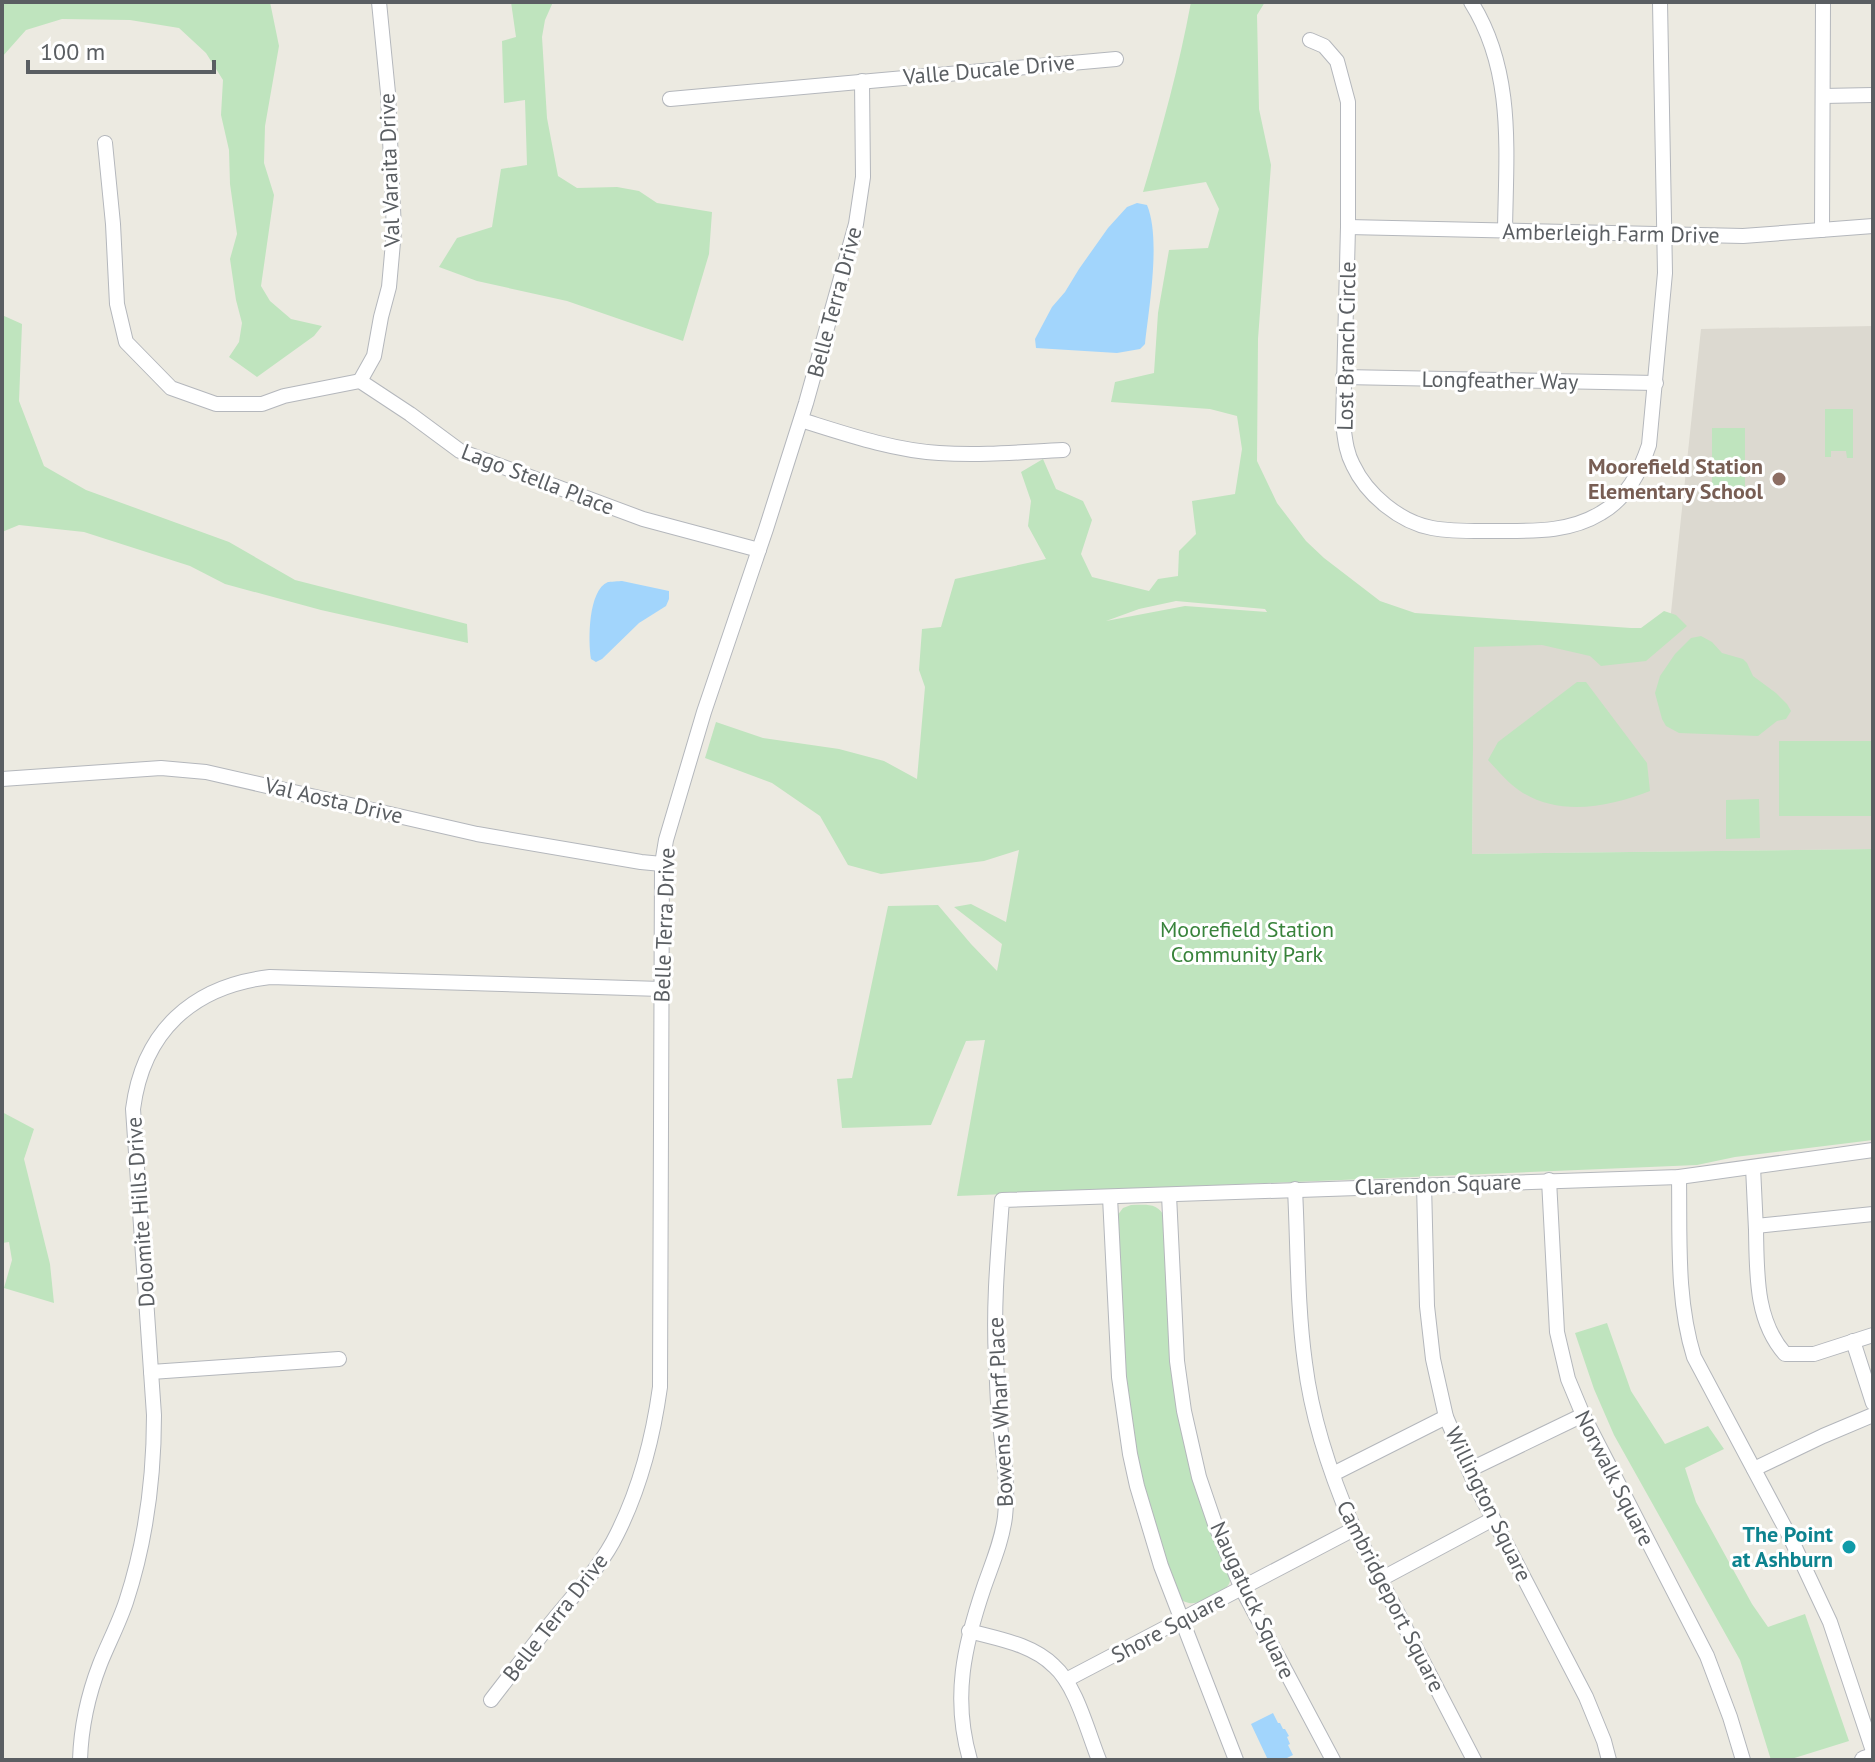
<svg xmlns="http://www.w3.org/2000/svg" width="1875" height="1762" viewBox="0 0 1875 1762" font-family="'PT Sans',sans-serif">
  <style>
    .education { fill: #dcd9d0 }
    .green { fill: #bfe4be; fill-rule: evenodd }
    .water { fill: #a2d5fc }
    .lines { fill: none; stroke-linecap: round; stroke-linejoin: round }
    .street-casing { stroke: #b4b7bc; stroke-width: 16 }
    .secondary-casing { stroke: #b5b8be; stroke-width: 20 }
    .street { stroke: #fff; stroke-width: 14 }
    .secondary { stroke: #fff; stroke-width: 18 }
    .education-dot { fill: #8d6e63; stroke: #fff; stroke-width: 3 }
    .culture-dot { fill: #0f9aa8; stroke: #fff; stroke-width: 3 }
    .labels { text-anchor: middle; stroke-width: 6; stroke-linejoin: round; paint-order: stroke }
    .street-label { font-size: 22px; fill: #5a5e62; stroke: #fff }
    .education-label { font-size: 22px; font-weight: bold; fill: #785e54; stroke: #fff; text-anchor: end }
    .park-label { font-size: 22px; fill: #38833b; stroke: #fff }
    .culture-label { font-size: 22px; font-weight: bold; fill: #0d838f; stroke: #fff; text-anchor: end }
  </style>
  <rect width="100%" height="100%" fill="#eceae1"/>
  <path class="education" d="M 1873,326 L 1873,849 L 1472,854 L 1474,628 L 1668,641 L 1701,329 Z"/>
  <g class="green">
    <path d="M 2,2 L 270,2 L 279,46 L 265,126 L 264,163 L 274,195 L 261,286 L 270,301 L 291,319 L 322,326 L 314,336 L 257,377 L 229,357 L 239,342 L 242,323 L 236,300 L 230,259 L 237,234 L 230,184 L 229,150 L 221,115 L 223,80 L 206,53 L 179,28 L 130,20 L 62,19 L 26,30 L 2,57 Z"/>
    <path d="M 511,2 L 553,2 L 545,20 L 542,37 L 547,118 L 558,176 L 577,188 L 617,187 L 639,191 L 657,203 L 712,212 L 709,254 L 683,341 L 567,301 L 477,281 L 439,267 L 457,238 L 492,227 L 501,169 L 527,165 L 525,100 L 504,103 L 502,41 L 516,37 Z"/>
    <path d="M 1191,2 L 1265,2 L 1257,15 L 1259,109 L 1271,165 L 1258,339 L 1257,461 L 1277,503 L 1306,541 L 1324,558 L 1380,601 L 1415,613 L 1631,628 L 1641,628 L 1664,611 L 1676,615 L 1687,626 L 1646,661 L 1601,666 L 1590,656 L 1542,645 L 1474,647 L 1472,854 L 1873,849 L 1873,1140 L 1735,1157 L 1697,1165 L 957,1196 L 985,1040 L 966,1041 L 931,1125 L 842,1128 L 837,1079 L 852,1078 L 888,906 L 938,905 L 971,944 L 997,971 L 1002,944 L 954,907 L 971,904 L 1006,922 L 1019,850 L 984,861 L 881,874 L 848,865 L 820,816 L 772,783 L 705,758 L 716,722 L 763,738 L 839,749 L 884,761 L 917,779 L 925,687 L 919,670 L 922,629 L 941,627 L 955,579 L 1046,559 L 1028,526 L 1031,501 L 1021,472 L 1043,459 L 1056,489 L 1083,501 L 1092,520 L 1081,554 L 1092,577 L 1149,591 L 1158,579 L 1178,576 L 1179,551 L 1196,534 L 1192,501 L 1235,494 L 1242,449 L 1237,416 L 1210,409 L 1111,402 L 1115,382 L 1154,373 L 1158,313 L 1169,250 L 1208,248 L 1219,209 L 1206,182 L 1143,192 C 1162,129 1179,67 1191,2 ZM 1176,601 L 1265,609 L 1267,612 L 1185,606 L 1106,621 L 1139,609 Z"/>
    <path d="M 2,315 L 22,324 L 19,401 L 44,466 L 86,490 L 229,542 L 295,580 L 467,624 L 468,643 L 321,610 L 225,584 L 190,566 L 84,532 L 19,525 L 2,532 Z"/>
    <path d="M 1825,409 L 1853,409 L 1853,458 L 1847,458 L 1846,451 L 1831,451 L 1831,457 L 1825,457 Z"/>
    <rect x="1712" y="428" width="33" height="67"/>
    <path d="M 1701,636 L 1712,642 L 1722,653 L 1743,659 L 1747,663 L 1753,676 L 1776,693 L 1787,704 L 1791,711 L 1786,719 L 1777,721 L 1758,736 L 1679,733 L 1666,726 L 1662,719 L 1655,693 L 1660,676 L 1675,654 L 1691,638 Z"/>
    <path d="M 1577,682 L 1586,682 L 1647,763 L 1650,791 C 1609,807 1559,817 1520,791 C 1508,783 1498,771 1488,760 L 1498,742 Z"/>
    <rect x="1779" y="741" width="94" height="75"/>
    <path d="M 1759,799 L 1760,838 L 1726,839 L 1726,800 Z"/>
    <path d="M 2,1112 L 34,1129 L 24,1159 L 50,1264 L 54,1303 L 4,1288 L 12,1260 L 9,1242 L 2,1243 Z"/>
    <path d="M 1131,1205 C 1146,1205 1158,1202 1165,1218 L 1173,1360 L 1229,1571 C 1230,1576 1231,1579 1229,1584 C 1224,1593 1199,1605 1189,1603 C 1182,1601 1182,1600 1178,1596 L 1149,1510 L 1133,1438 L 1127,1399 L 1117,1216 L 1123,1208 Z"/>
    <path d="M 1607,1323 L 1631,1391 L 1665,1444 L 1708,1426 L 1724,1449 L 1685,1468 L 1696,1502 L 1752,1604 L 1768,1627 L 1805,1614 L 1849,1741 L 1788,1760 L 1771,1760 L 1740,1660 L 1614,1435 L 1594,1389 L 1575,1333 Z"/>
  </g>
  <g class="water">
    <path d="M 1137,203 L 1147,205 C 1161,238 1149,307 1145,344 L 1140,349 L 1117,353 L 1036,348 L 1035,339 L 1052,307 L 1065,292 L 1079,269 L 1108,228 L 1127,207 Z"/>
    <path d="M 622,581 L 669,591 L 669,599 L 666,606 L 639,623 L 602,659 L 596,662 L 591,659 C 588,641 588,590 608,582 C 609,582 620,581 622,581 Z"/>
    <path d="M 1273,1713 L 1278,1723 L 1280,1723 L 1283,1729 L 1285,1729 L 1289,1736 L 1287,1737 L 1290,1744 L 1288,1745 L 1293,1755 L 1283,1760 L 1268,1760 L 1251,1724 Z"/>
  </g>
  <g class="lines">
    <g class="street-casing">
      <g id="street">
        <path d="M 1471,2 C 1515,72 1506,152 1505,231"/>
        <path d="M 1310,40 L 1324,46 L 1337,61 L 1348,102 L 1348,227 L 1343,424 C 1345,438 1346,452 1353,465 C 1367,495 1400,522 1432,528 C 1454,532 1477,531 1500,531 C 1535,531 1570,532 1601,513 C 1627,498 1640,472 1649,445 L 1665,273 L 1660,2"/>
        <path d="M 1823,96 L 1873,95"/>
        <path d="M 670,99 L 1116,59"/>
        <path d="M 105,143 L 113,224 L 117,304 L 126,342 L 171,388 L 216,404 L 262,404 L 284,396 L 360,381 L 410,414 L 460,451 L 643,519 L 759,550"/>
        <path d="M 1348,227 L 1743,236 L 1873,226"/>
        <path d="M 1822,230 L 1823,2"/>
        <path d="M 1343,377 L 1656,383"/>
        <path d="M 360,381 L 374,356 L 381,317 L 389,287 L 394,231 L 388,93 L 379,2"/>
        <path d="M 801,420 C 846,434 892,450 939,453 C 980,456 1022,452 1063,450"/>
        <path d="M 2,779 L 161,768 L 206,772 L 477,834 L 641,862 L 662,864"/>
        <path d="M 1753,1167 C 1754,1188 1755,1209 1756,1230 C 1757,1273 1755,1320 1785,1354 L 1814,1354 L 1873,1335"/>
        <path d="M 1679,1177 C 1680,1237 1676,1299 1694,1357 L 1791,1539 L 1830,1622 L 1873,1751"/>
        <path d="M 1549,1180 L 1557,1332 L 1568,1379 L 1583,1415 L 1707,1656 L 1730,1717 L 1743,1760"/>
        <path d="M 1424,1184 L 1427,1306 L 1433,1359 L 1446,1417 L 1475,1484 L 1586,1697 L 1604,1741 L 1609,1760"/>
        <path d="M 1295,1189 C 1298,1247 1297,1305 1305,1363 C 1312,1420 1331,1476 1354,1529 L 1474,1760"/>
        <path d="M 1169,1195 L 1177,1361 L 1184,1411 L 1199,1477 L 1215,1524 L 1242,1589 L 1333,1760"/>
        <path d="M 1110,1197 L 1119,1377 L 1130,1454 L 1137,1486 L 1161,1566 L 1236,1760"/>
        <path d="M 1756,1226 L 1873,1214"/>
        <path d="M 1853,1341 L 1873,1403"/>
        <path d="M 151,1372 L 339,1359"/>
        <path d="M 1754,1469 L 1823,1436 L 1873,1415"/>
        <path d="M 1469,1470 L 1583,1415"/>
        <path d="M 1333,1474 L 1446,1417"/>
        <path d="M 1381,1579 L 1493,1519"/>
        <path d="M 969,1631 C 998,1639 1032,1644 1054,1666 C 1076,1685 1088,1733 1099,1760"/>
        <path d="M 1066,1680 L 1354,1529"/>
        <path d="M 491,1700 C 512,1673 533,1645 555,1618 C 577,1591 602,1565 617,1534 C 640,1488 653,1438 660,1387 L 662,864 L 666,840 L 704,712 L 766,529 L 806,403 L 856,224 L 863,177 L 862,81"/>
        <path d="M 80,1760 C 81,1728 88,1695 100,1664 C 108,1644 119,1623 126,1602 C 146,1541 154,1480 154,1415 L 133,1109 C 143,1032 192,986 270,977 L 661,989"/>
        <path d="M 970,1760 C 952,1698 964,1646 984,1587 C 992,1564 1002,1541 1005,1517 C 1009,1482 1002,1448 999,1414 C 997,1396 997,1377 996,1359 C 993,1306 998,1253 1002,1200 L 1679,1177 L 1873,1150"/>
      </g>
    </g>
    <g class="secondary-casing">
      <path id="secondary" d="M 1864,1760 L 1873,1757"/>
    </g>
    <use href="#street" class="street"/>
    <use href="#secondary" class="secondary"/>
  </g>
  <circle class="education-dot" cx="1779" cy="479" r="8"/>
  <circle class="culture-dot" cx="1849" cy="1547" r="8"/>
  <g class="labels">
    <g class="street-label">
      <text transform="translate(989 69) rotate(-5)" y="8">Valle Ducale Drive</text>
      <text transform="translate(389 170) rotate(-92)" y="8">Val Varaita Drive</text>
      <text transform="translate(1611 233) rotate(1)" y="8">Amberleigh Farm Drive</text>
      <text transform="translate(834 302) rotate(-75)" y="8">Belle Terra Drive</text>
      <text transform="translate(1346 346) rotate(-89)" y="8">Lost Branch Circle</text>
      <text transform="translate(1500 380) rotate(1)" y="8">Longfeather Way</text>
      <text transform="translate(538 479) rotate(21)" y="8">Lago Stella Place</text>
      <text transform="translate(334 800) rotate(13)" y="8">Val Aosta Drive</text>
      <text transform="translate(664 925) rotate(-88)" y="8">Belle Terra Drive</text>
      <text transform="translate(1438 1184) rotate(-2)" y="8">Clarendon Square</text>
      <text transform="translate(140 1212) rotate(-94)" y="8">Dolomite Hills Drive</text>
      <text transform="translate(1000 1412) rotate(-93)" y="8">Bowens Wharf Place</text>
      <text transform="translate(1615 1478) rotate(63)" y="8">Norwalk Square</text>
      <text transform="translate(1489 1504) rotate(64)" y="8">Willington Square</text>
      <text transform="translate(1391 1596) rotate(63)" y="8">Cambridgeport Square</text>
      <text transform="translate(1253 1600) rotate(65)" y="8">Naugatuck Square</text>
      <text transform="translate(555 1617) rotate(-52)" y="8">Belle Terra Drive</text>
      <text transform="translate(1168 1627) rotate(-28)" y="8">Shore Square</text>
    </g>
    <g class="education-label">
      <text x="1763" y="474">Moorefield Station<tspan x="1763" dy="25">Elementary School</tspan></text>
    </g>
    <g class="park-label">
      <text x="1247" y="937">Moorefield Station<tspan x="1247" dy="25">Community Park</tspan></text>
    </g>
    <g class="culture-label">
      <text x="1833" y="1542">The Point<tspan x="1833" dy="25">at Ashburn</tspan></text>
    </g>
  </g>
  <rect width="1875" height="1762" fill="none" stroke="#5a5e62" stroke-width="8"/>
  <path d="M28 60v12h186v-12" fill="none" stroke="#5a5e62" stroke-width="4"/>
  <text x="40" y="60" font-size="24" fill="#5a5e62" stroke="#ffffff" stroke-width="6" paint-order="stroke">100 m</text>
</svg>
